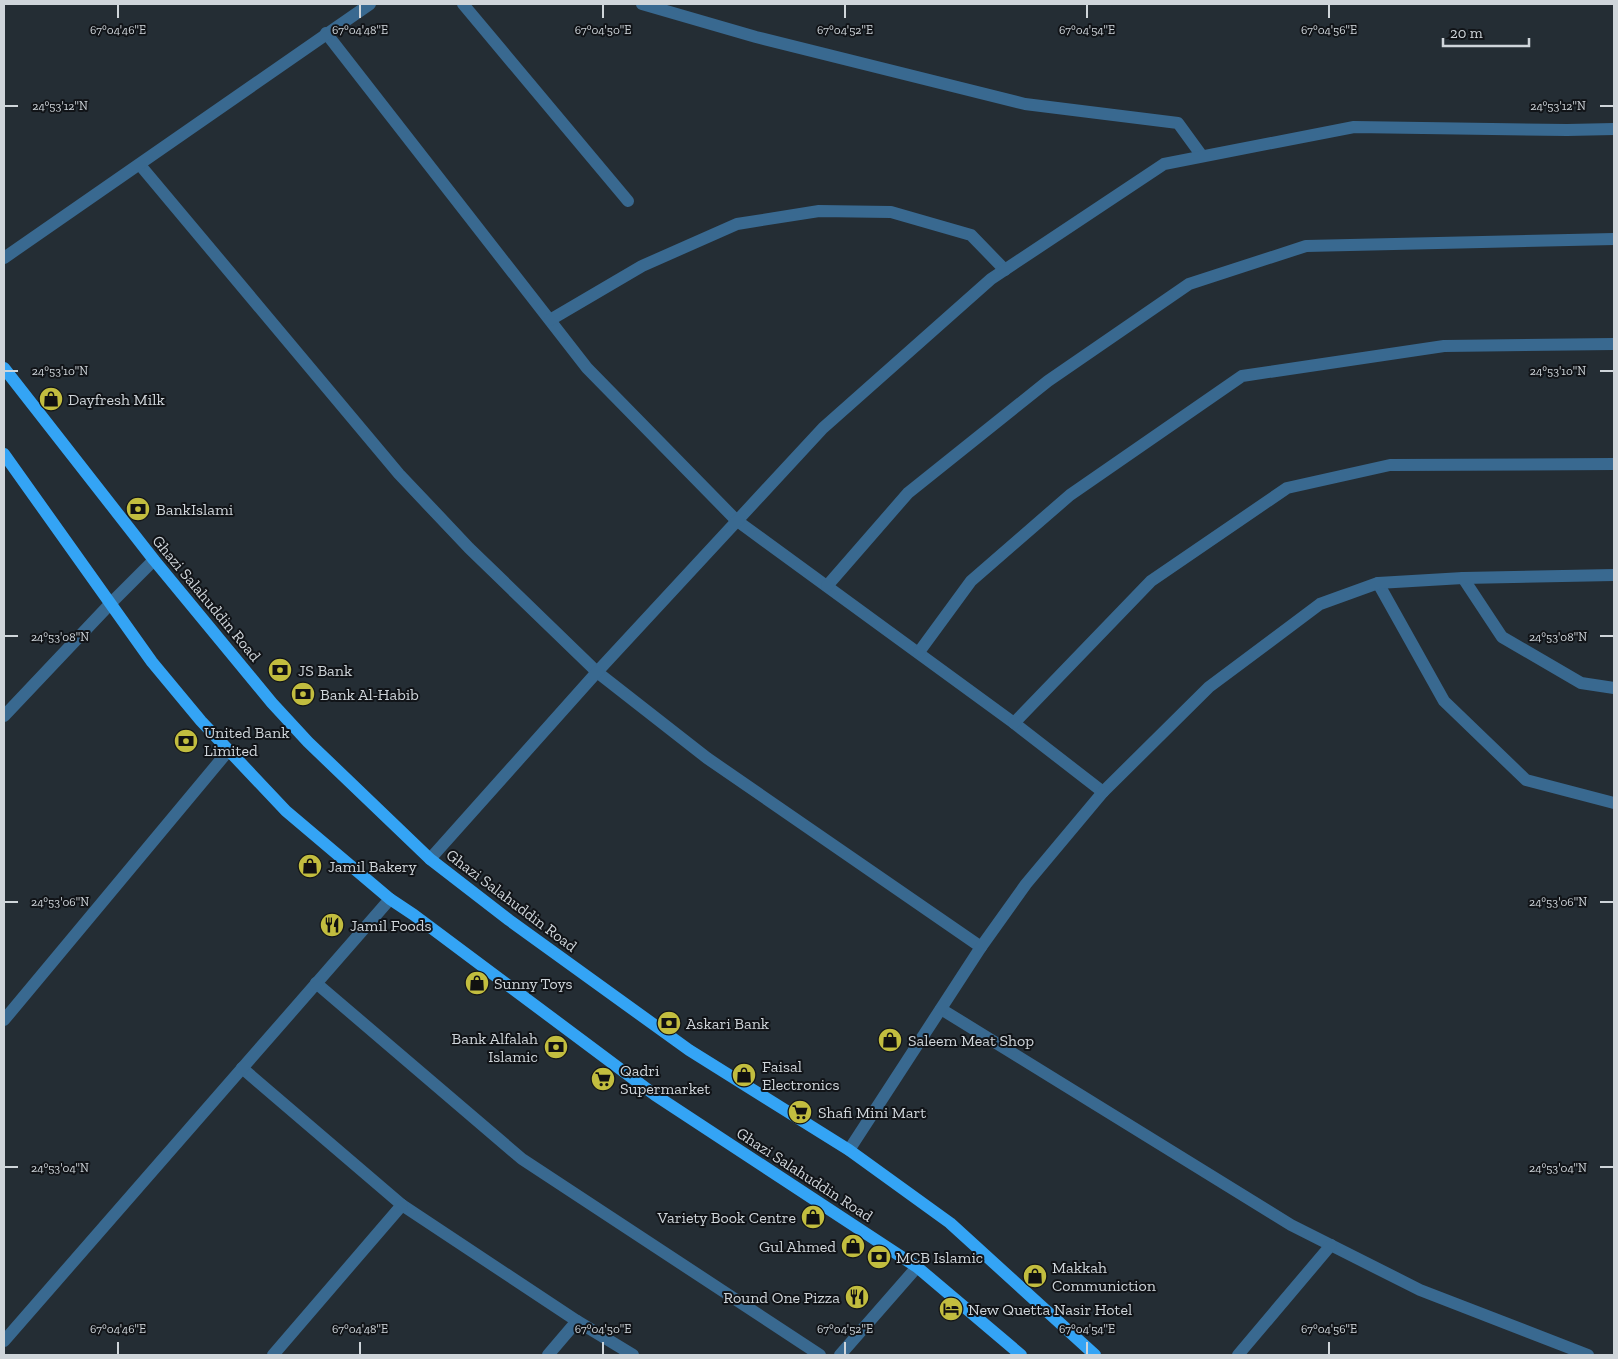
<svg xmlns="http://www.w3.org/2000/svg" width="1618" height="1359" viewBox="0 0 1618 1359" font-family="'Zilla Slab',serif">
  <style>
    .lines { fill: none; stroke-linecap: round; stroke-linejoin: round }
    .minor { stroke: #396990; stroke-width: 12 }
    .major { stroke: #34a4f5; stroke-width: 12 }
    .ticks { fill: none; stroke: #cfd5da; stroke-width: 2 }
    .labels { text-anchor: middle; stroke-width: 4; stroke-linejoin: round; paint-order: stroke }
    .poi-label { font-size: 16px; fill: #cfd5da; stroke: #111418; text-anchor: start }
    .street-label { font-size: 16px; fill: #cfd5da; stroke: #111418 }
    .ticks-label { font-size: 12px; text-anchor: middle; fill: #cfd5da; stroke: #111418; stroke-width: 4; stroke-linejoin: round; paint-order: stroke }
  </style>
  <rect width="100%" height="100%" fill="#242d34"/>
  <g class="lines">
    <g class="minor">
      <path d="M 463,4 L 628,201"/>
      <path d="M 642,4 L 756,37 L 1025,104 L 1178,123 L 1202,156"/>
      <path d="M 326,33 L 587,368 L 736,520 L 1014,723 L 1103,792"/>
      <path d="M 140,165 L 399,474 L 469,548 L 597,672 L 707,758 L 981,947"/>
      <path d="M 4,258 L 370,4"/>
      <path d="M 550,320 L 642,266 L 737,224 L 819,211 L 891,212 L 971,235 L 1005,270"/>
      <path d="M 1463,578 L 1502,637 L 1581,683 L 1614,688"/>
      <path d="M 1378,583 L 1444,701 L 1526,780 L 1614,803"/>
      <path d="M 827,586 L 908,493 L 1048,381 L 1189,284 L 1306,246 L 1614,239"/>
      <path d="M 919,652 L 971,581 L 1070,495 L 1242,376 L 1444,346 L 1614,344"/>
      <path d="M 4,716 L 111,603 L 154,560"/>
      <path d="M 1014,723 L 1151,581 L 1287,488 L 1390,465 L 1614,464"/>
      <path d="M 430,859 L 597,672 L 823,428 L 991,279 L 1164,164 L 1354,127 L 1567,130 L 1614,129"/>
      <path d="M 316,983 L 522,1159 L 820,1355"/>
      <path d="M 941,1009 L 1291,1225 L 1420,1290 L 1588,1355"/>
      <path d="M 4,1020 L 229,750"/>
      <path d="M 242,1068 L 402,1205 L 577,1321 L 633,1355"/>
      <path d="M 849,1150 L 981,947 L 1026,884 L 1103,792 L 1209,687 L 1320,604 L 1378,583 L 1463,578 L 1614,575"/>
      <path d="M 4,1341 L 390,899"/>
      <path d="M 273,1355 L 402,1205"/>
      <path d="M 548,1355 L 577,1321"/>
      <path d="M 840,1355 L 917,1267"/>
      <path d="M 1238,1355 L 1331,1245"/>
    </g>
    <g class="major">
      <path d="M 4,368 L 154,560 L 272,703 L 308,742 L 430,859 L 509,920 L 689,1050 L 849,1150 L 950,1223 L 1095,1355"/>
      <path d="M 4,454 L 152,662 L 201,721 L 286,811 L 390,899 L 414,915 L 655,1095 L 917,1267 L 1021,1355"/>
    </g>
  </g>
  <path class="ticks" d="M 118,5 L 118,18M 360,5 L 360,18M 603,5 L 603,18M 845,5 L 845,18M 1087,5 L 1087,18M 1329,5 L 1329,18M 5,106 L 18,106M 1600,106 L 1613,106M 5,371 L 18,371M 1600,371 L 1613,371M 5,636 L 18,636M 1600,636 L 1613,636M 5,902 L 18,902M 1600,902 L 1613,902M 5,1167 L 18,1167M 1600,1167 L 1613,1167M 118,1342 L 118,1354M 360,1342 L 360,1354M 603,1342 L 603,1354M 845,1342 L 845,1354M 1087,1342 L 1087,1354M 1329,1342 L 1329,1354"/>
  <defs>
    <g id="shop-disc" transform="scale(1.25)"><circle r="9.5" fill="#c2bd3f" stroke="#111418"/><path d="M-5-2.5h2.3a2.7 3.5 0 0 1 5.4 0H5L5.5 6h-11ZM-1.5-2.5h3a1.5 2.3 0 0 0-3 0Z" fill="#111"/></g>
    <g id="bank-disc" transform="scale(1.25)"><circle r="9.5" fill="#c2bd3f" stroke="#111418"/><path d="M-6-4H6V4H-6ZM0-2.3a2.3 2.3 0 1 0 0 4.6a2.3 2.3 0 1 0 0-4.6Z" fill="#111"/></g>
    <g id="restaurant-disc" transform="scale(1.25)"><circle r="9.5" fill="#c2bd3f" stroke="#111418"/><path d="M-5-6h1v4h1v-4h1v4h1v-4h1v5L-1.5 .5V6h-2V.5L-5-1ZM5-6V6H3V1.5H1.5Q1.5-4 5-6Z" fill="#111"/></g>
    <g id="supermarket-disc" transform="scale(1.25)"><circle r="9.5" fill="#c2bd3f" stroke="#111418"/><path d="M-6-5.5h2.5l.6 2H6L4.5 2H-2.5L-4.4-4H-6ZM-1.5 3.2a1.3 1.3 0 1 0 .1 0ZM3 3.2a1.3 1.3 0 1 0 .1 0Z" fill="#111"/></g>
    <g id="hotel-disc" transform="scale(1.25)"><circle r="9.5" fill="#c2bd3f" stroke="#111418"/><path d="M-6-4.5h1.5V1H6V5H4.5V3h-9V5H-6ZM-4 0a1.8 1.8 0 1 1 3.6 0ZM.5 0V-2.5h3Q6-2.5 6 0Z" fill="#111"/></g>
  </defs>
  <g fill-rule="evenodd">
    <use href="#shop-disc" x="51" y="399"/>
    <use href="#bank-disc" x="138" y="509"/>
    <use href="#bank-disc" x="280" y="670"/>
    <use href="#bank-disc" x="303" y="694"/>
    <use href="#bank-disc" x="186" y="741"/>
    <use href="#shop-disc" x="310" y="866"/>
    <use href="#restaurant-disc" x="332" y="925"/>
    <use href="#shop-disc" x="477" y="983"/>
    <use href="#bank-disc" x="669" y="1023"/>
    <use href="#shop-disc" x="890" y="1040"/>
    <use href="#bank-disc" x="556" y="1047"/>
    <use href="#shop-disc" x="744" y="1075"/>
    <use href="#supermarket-disc" x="603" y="1079"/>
    <use href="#supermarket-disc" x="800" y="1112"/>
    <use href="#shop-disc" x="813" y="1217"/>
    <use href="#shop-disc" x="853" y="1246"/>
    <use href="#bank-disc" x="879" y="1257"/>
    <use href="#shop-disc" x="1035" y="1276"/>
    <use href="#restaurant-disc" x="857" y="1297"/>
    <use href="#hotel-disc" x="951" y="1309"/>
  </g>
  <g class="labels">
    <g class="poi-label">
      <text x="68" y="405">Dayfresh Milk</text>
      <text x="156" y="515">BankIslami</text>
      <text x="298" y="676">JS Bank</text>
      <text x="320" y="700">Bank Al-Habib</text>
      <text x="204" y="738">United Bank<tspan x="204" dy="18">Limited</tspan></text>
      <text x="328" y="872">Jamil Bakery</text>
      <text x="350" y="931">Jamil Foods</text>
      <text x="494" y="989">Sunny Toys</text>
      <text x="686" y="1029">Askari Bank</text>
      <text x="538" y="1044" text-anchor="end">Bank Alfalah<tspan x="538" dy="18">Islamic</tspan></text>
      <text x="908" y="1046">Saleem Meat Shop</text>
      <text x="762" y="1072">Faisal<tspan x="762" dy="18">Electronics</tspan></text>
      <text x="620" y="1076">Qadri<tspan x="620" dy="18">Supermarket</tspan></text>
      <text x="818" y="1118">Shafi Mini Mart</text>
      <text x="796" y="1223" text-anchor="end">Variety Book Centre</text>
      <text x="836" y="1252" text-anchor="end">Gul Ahmed</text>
      <text x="896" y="1263">MCB Islamic</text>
      <text x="1052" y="1273">Makkah<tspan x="1052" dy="18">Communiction</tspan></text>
      <text x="840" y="1303" text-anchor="end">Round One Pizza</text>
      <text x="968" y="1315">New Quetta Nasir Hotel</text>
    </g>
    <g class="street-label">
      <text transform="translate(207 598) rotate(50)" y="6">Ghazi Salahuddin Road</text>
      <text transform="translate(512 900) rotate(37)" y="6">Ghazi Salahuddin Road</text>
      <text transform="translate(805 1174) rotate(33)" y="6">Ghazi Salahuddin Road</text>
    </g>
  </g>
  <g class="ticks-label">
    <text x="118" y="34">67°04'46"E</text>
    <text x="360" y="34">67°04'48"E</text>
    <text x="603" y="34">67°04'50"E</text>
    <text x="845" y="34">67°04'52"E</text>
    <text x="1087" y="34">67°04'54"E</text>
    <text x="1329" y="34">67°04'56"E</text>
    <text x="60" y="110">24°53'12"N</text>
    <text x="1558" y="110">24°53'12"N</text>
    <text x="60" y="375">24°53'10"N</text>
    <text x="1558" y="375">24°53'10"N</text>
    <text x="60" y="641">24°53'08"N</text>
    <text x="1558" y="641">24°53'08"N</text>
    <text x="60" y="906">24°53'06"N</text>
    <text x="1558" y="906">24°53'06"N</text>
    <text x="60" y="1172">24°53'04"N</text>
    <text x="1558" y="1172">24°53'04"N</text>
    <text x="118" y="1333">67°04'46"E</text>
    <text x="360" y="1333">67°04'48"E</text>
    <text x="603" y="1333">67°04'50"E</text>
    <text x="845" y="1333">67°04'52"E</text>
    <text x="1087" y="1333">67°04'54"E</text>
    <text x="1329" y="1333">67°04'56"E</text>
  </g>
  <rect width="1618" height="1359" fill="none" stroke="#cfd5da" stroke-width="10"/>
  <path d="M1443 38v8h86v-8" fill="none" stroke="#cfd5da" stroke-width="2.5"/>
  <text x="1450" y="38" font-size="15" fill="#cfd5da" stroke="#111418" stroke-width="4" paint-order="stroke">20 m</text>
</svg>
